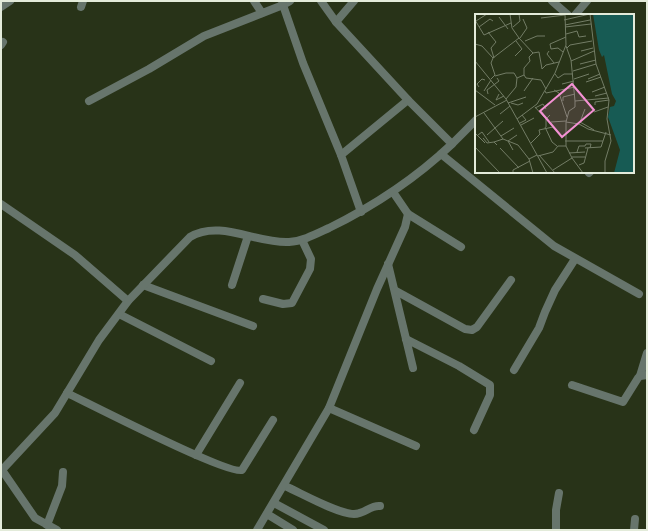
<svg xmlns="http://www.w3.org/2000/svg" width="648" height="531" viewBox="0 0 648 531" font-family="'Times New Roman',serif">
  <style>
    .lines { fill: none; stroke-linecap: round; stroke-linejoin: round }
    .street { stroke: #67756c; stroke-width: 8 }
    .inset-road { fill: none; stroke: #737d66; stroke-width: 1 }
    .view { fill: #f491d4; fill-opacity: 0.15; stroke: #f491d4; stroke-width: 2 }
    .inset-edge { fill: none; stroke: #e3ebda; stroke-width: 2 }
  </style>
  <rect width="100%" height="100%" fill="#283318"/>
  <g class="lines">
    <g class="street">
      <path d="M 254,1 L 262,13"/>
      <path d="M 290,1 L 283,5 L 303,63 L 341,155"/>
      <path d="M 552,1 L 568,15"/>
      <path d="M 1,7 L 10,1"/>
      <path d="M 81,7 L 83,1"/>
      <path d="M 575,15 L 587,1"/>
      <path d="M 336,22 L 354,1"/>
      <path d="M 1,45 L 3,42"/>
      <path d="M 89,101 L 149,69 L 204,36 L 283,5 L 282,1"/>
      <path d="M 452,144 L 476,120"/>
      <path d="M 441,154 L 554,246 L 639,294"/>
      <path d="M 589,173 L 590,172"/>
      <path d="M 1,204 L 75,255 L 128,301"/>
      <path d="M 361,212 L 341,155 L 408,100"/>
      <path d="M 408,214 L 461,247"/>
      <path d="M 388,264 L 413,368"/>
      <path d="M 143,285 L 253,326"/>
      <path d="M 232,285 L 248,236"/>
      <path d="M 396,291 L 465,329 L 472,330 L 477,327 L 511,280"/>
      <path d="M 263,299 L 283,304 L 292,303 L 310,269 L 311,259 L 302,240"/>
      <path d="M 119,314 L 211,361"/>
      <path d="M 406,339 L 459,366 L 490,385 L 490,395 L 474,430"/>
      <path d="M 514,370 L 539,328 L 545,312 L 555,290 L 575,259"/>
      <path d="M 640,376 L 647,353"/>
      <path d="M 572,385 L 623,402 L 638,378 L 640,376 L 647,375"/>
      <path d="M 67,393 C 88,403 230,476 242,470 L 273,420"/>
      <path d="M 329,408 L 416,446"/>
      <path d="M 196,455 L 240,383"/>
      <path d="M 2,470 L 35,518 L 57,530"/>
      <path d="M 1,471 L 55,413 L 99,340 L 128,301 L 190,237 C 220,219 257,244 289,242 C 303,241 316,234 329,228 C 374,206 416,178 452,144 L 408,100 L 336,22 L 321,1"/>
      <path d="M 285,486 C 301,493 338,514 354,514 C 365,514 370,505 380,506"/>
      <path d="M 274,503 L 324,530"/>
      <path d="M 267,514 L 293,530"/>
      <path d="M 47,525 L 62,486 L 63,472"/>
      <path d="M 257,530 L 329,408 L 377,289 L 405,227 L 408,214 L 393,192"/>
      <path d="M 556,530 L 556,510 L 559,493"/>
      <path d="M 634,530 L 635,519"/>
    </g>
  </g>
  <g transform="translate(475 14)">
    <rect width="159" height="159" fill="#283318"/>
    <path d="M 118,0 L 159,0 L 159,159 L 139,159 L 145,136 L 133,103 L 135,93 L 139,92 L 141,87 L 137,80 L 129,41 L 127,43 L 124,36 Z" fill="#175b54"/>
    <path class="inset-road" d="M 24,3 L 33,15M 66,4 L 90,1M 0,6 L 9,21 L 36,9M 89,6 L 115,0 L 121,50 L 134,86 L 132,105 L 136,127 L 130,147 L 130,159M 1,7 L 12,0M 90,11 L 115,6M 4,13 L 15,5 L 18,7M 38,13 L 45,7 L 44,0M 90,13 L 116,10M 13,18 L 21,28 L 16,34 L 19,44M 91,20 L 102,17 L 104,23 L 111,22M 44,24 L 58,39 L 64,38 L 67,55 L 71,51 L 84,48M 45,24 L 52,14 L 48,5M 50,27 L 62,22 L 70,22M 0,30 L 7,32 L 18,44M 91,32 L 96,46 L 100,87 L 100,93 L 94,97 L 91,108 L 104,110 L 113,115 L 136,121M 92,34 L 95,31 L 117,27M 74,37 L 72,40 L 79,49M 106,37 L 118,34M 88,38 L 83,34 L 76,35 L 75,30 L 91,23M 40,42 L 47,35 L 41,27M 0,47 L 31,85 L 72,159M 96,47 L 119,37M 105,50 L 121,46M 98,57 L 121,50M 80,60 L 83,64 L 89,60 L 98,60M 49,61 L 49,54 L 55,47 L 54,43 L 58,39M 20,62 L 31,59 L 39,59 L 42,64 L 49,61 L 51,64 L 66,66 L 71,75M 16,65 L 20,61 L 16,49 L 18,44 L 44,24 L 37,14 L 35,0M 99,65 L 114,60M 113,65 L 125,60M 111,68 L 126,63M 87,70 L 99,67M 4,73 L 2,70 L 7,65 L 10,66M 0,76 L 20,91M 79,76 L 84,79 L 92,103M 9,77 L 16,66M 49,77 L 58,64M 70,77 L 71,79 L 100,73M 117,78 L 130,73M 13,80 L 12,76 L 24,67 L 22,64M 24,80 L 21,86 L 29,82M 120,82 L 132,79M 31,85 L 41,73 L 42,64M 88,87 L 88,83 L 100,80M 100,87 L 134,84M 33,89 L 51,83M 36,89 L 43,91 L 48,89M 120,91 L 120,88 L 134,86M 60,93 L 69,103M 60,94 L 68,90 L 71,95M 110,95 L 105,108 L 119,116M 119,98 L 133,93M 9,99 L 28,125 L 43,131 L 54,145M 25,100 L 35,92M 0,103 L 32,86M 42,105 L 62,90 L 80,59 L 91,31 L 90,0M 76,108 L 91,107M 91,108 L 91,132 L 97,144 L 108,159M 45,109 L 51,106 L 47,101M 46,111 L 59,104M 70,113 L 77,128 L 82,132M 71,113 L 71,105 L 75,101M 0,119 L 10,129M 3,121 L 7,118 L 14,128M 12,121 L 28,107M 26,122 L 39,114M 8,124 L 12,129 L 19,128M 90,127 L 128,127M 56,129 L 65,120 L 64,116 L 78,113M 22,131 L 19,128 L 28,125M 0,133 L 25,159M 25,134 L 44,154M 110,134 L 126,133 L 131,118M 38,136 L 33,127 L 42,121M 102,138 L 104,132 L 110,132 L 111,130 L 116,130 L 115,134M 94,139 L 110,138M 64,141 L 80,159M 63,142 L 78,138 L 83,132 L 91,132M 97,143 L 110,143M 104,151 L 109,149 L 113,134M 78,156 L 97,144M 38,159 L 38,156 L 55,147M 58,159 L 54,145 L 62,141"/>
    <path class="view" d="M 97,70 L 119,96 L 87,123 L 65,97 Z"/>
    <rect width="159" height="159" class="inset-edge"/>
  </g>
  <rect width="648" height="531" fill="none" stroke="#e3ebda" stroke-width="4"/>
</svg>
